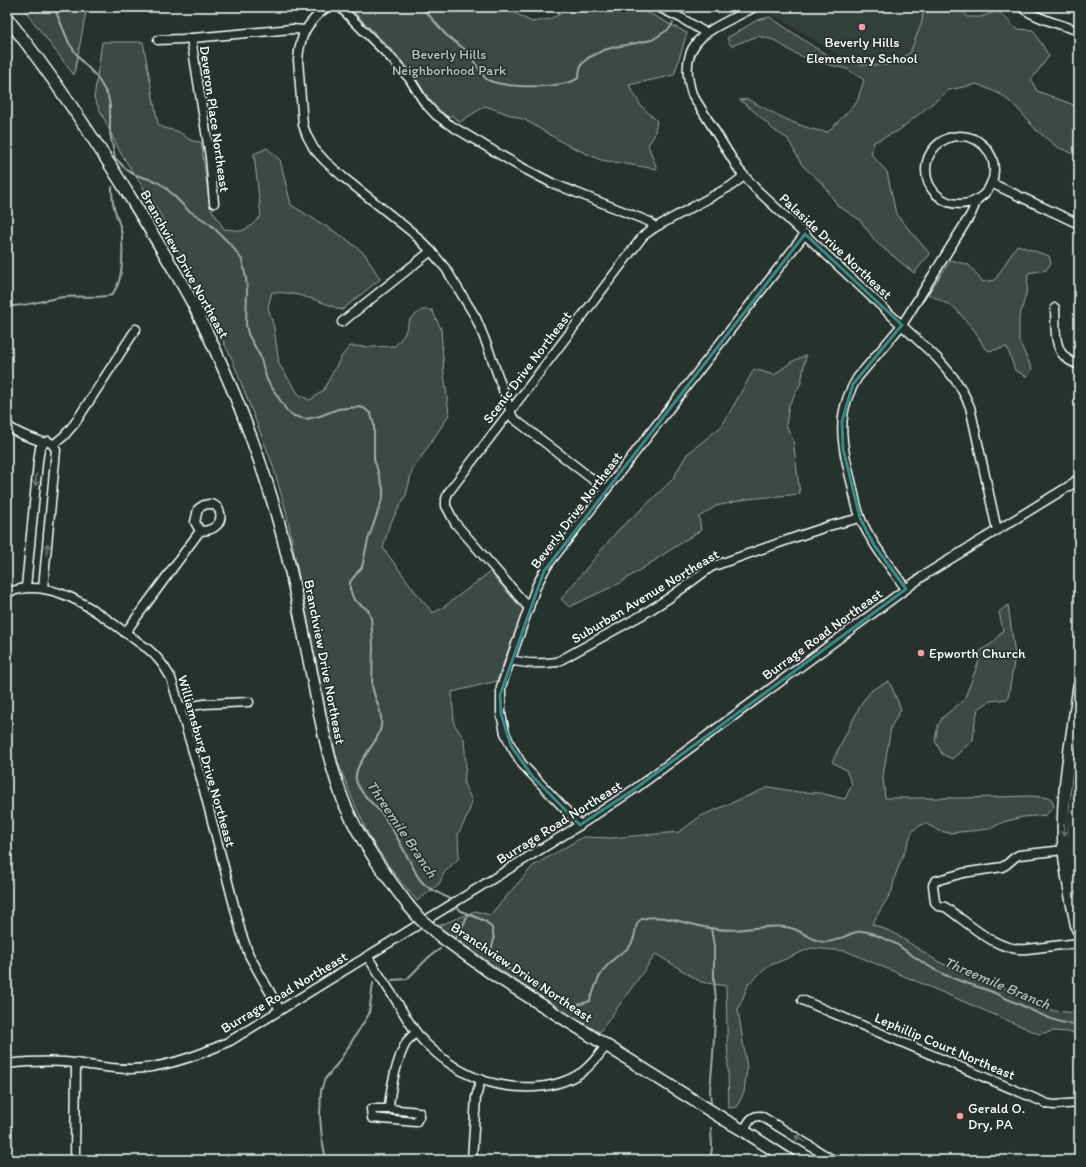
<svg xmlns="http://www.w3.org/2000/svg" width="1086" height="1167" viewBox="0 0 1086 1167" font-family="Itim,sans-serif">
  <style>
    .built { fill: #333f3a }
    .green { fill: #3e4944; stroke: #9ea4a2 }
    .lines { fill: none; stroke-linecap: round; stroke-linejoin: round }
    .stream { stroke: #a4a9a7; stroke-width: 2 }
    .minor-casing { stroke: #fff; stroke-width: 11 }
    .major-casing { stroke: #fff; stroke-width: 14 }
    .minor { stroke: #26332d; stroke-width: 8 }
    .major { stroke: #26332d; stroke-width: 11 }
    .major-bridge-casing { stroke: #fff; stroke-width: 14; stroke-linecap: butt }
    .major-bridge { stroke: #26332d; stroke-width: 11 }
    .oneway { stroke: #727a76 }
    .marked { fill: none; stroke: #338b84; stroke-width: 3; stroke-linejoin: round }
    .poi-dot { fill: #ff9aa2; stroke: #26332d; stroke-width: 1.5 }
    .labels { text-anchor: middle; stroke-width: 3.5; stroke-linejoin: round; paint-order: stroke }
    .poi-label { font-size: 14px; fill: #fff; stroke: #26332d; text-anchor: start }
    .park-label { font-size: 14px; fill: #bbbfbe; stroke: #26332d }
    .street-label { font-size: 14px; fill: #fff; stroke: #26332d }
    .water-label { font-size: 15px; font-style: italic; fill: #b3b8b6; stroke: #26332d }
  </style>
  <rect width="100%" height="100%" fill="#26332d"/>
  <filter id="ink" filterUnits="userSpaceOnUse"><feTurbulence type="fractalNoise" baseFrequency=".025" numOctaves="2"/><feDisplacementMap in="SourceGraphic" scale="8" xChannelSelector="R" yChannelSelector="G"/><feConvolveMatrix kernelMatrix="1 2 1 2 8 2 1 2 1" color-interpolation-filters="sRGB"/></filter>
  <g filter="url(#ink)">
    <path class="built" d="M 769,7 L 935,7 L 914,60 L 869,74 L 766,10 Z"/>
    <g class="green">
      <path d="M 22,7 L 87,7 L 74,75 Z"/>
      <path d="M 349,7 L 503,7 L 532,22 L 550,19 L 570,9 L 570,7 L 637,7 L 687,33 L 674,75 L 629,85 L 641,106 L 657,121 L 654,136 L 648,145 L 657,169 L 601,160 L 567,145 L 525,120 L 485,106 L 460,122 L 451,115 L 449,118 L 435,106 L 423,90 L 415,76 L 394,52 Z"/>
      <path d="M 924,7 L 961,7 L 967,17 L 980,17 L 998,11 L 1017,29 L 1033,30 L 1049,56 L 1031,80 L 1037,91 L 1079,107 L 1079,156 L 1057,147 L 1036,130 L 1018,109 L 1002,95 L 977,84 L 949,90 L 898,131 L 874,142 L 871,154 L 887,172 L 896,214 L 930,254 L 914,273 L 877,243 L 860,220 L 838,206 L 823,184 L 802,165 L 788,139 L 775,131 L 755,112 L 740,100 L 747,99 C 773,112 799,129 828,132 L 857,102 L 864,80 L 847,69 L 813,61 L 794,53 L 774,40 L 758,36 L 731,46 L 727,38 L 757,20 L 770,17 L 814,47 L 838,61 L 869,65 L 889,65 L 910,53 L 922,22 Z"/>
      <path d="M 102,42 L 143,42 L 158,124 C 167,131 170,128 179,132 C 190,138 186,141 201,142 L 210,207 L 224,229 L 242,231 L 251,226 L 261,216 L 254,154 L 267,148 L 280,160 L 291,205 L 345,238 L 365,254 L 380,279 L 342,310 C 319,301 297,292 272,292 L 268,307 L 274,328 L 279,364 L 299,395 L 310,400 L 323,391 L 341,357 L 350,346 L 370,347 L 395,346 L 404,335 L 410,319 L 422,310 L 432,310 L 441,329 L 444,373 L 449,415 L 412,471 L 406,495 L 389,526 L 383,548 L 420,598 L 433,613 L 445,606 L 490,572 L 523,610 L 497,681 L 452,692 L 454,724 L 464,739 L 466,763 L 464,784 L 472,801 L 468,815 L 458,834 L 459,858 L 444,873 L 439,884 L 417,901 L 394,873 L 370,838 L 352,798 L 338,762 L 328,723 L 286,511 L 272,463 L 232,359 L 159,212 L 120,152 L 94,98 Z"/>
      <path d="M 1017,245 L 1049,256 L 1051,263 L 1046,270 L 1028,273 L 1027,290 L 1019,319 L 1019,341 L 1032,369 L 1027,377 L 1015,370 L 1007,347 L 989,351 L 984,347 L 975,331 L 955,308 L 928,294 L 951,260 L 969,265 L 983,282 L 995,280 Z"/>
      <path d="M 806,355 L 801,383 L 789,405 L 786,425 L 793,440 L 800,494 L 747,499 L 716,506 L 699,517 L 701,530 L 620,583 L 569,607 L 561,599 L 619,529 L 642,509 L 672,480 L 687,454 L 722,426 L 754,369 L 774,375 L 791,362 Z"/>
      <path d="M 1008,605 L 1015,655 L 1008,699 L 990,701 L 978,709 L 975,722 L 973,740 L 952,759 L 942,754 L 935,741 L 938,725 L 943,717 L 964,700 L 979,661 L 980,651 L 994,642 L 1003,630 L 999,612 Z"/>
      <path d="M 889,681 L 901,709 L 891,727 L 883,776 L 885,798 L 964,798 L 1030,796 L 1051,798 L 1054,806 L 1046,815 L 1023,817 L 1003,822 L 990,829 L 950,833 L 939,831 L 925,823 L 913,830 L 895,876 L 892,891 L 872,924 L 894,933 L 937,961 L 964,974 L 1010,990 L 1030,1004 L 1055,1011 L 1079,1013 L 1079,1033 L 1054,1031 L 1039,1034 L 846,951 L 811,948 L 769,966 L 749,983 L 738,1010 L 747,1068 L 744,1092 L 737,1107 L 729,1108 L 726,986 L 701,982 L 656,954 L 600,1032 C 573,1019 548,1002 524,986 C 495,966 466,947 438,926 L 475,911 L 490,915 L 533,866 L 583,837 L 611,838 L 679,832 L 701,816 L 769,787 L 798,792 L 820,793 L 845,799 L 852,784 L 846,770 L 832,762 L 862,702 L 872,690 Z"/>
    </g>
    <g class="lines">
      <g class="stream">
        <path d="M 54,7 L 69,43 L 80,59 L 97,77 L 108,96 L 110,106 L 110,133 L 115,158 L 127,170 L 133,174 L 155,181 L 164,186 L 188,210 L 210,224 L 232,246 L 242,260 L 246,278 L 247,289 L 246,325 L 248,334 L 260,356 L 267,380 L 287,411 L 294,416 L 306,419 L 320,416 L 338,409 L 358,407 L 364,408 L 371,414 L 374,425 L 374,459 L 383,488 L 383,497 L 368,540 L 362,567 L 353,578 L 350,582 L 350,589 L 354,600 L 368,610 L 371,618 L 373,646 L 372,685 C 374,699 383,710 381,726 C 379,744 353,763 356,780 C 358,792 377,807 384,816 C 393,830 401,844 408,858 C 413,866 416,876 422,882 C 431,892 443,893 452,901"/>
        <path d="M 422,7 L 446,35 L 467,51 L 485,78 C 497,89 566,89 578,78 L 581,65 L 588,58 L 604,50 L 615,47 L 652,40 L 669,29 L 673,23"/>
        <path d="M 680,12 L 681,7"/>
        <path d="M 7,306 C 27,307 45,299 65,297 C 81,295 97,299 112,295 C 114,291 118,286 119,281 C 123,269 124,234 119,223 C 114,208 112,203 112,187"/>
        <path d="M 455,904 L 461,911 L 485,921 L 492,928 L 494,939 L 490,955 L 506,968 L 517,973 L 549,996 L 574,1006 L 590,1001 C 590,997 592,996 593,993 C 599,972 609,961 627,949 C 638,940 633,924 640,920 C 653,912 685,923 699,926 C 713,929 730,931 744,929 C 758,928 773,925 786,927 C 801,928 811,942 825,942 C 842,942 855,926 871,933 C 880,937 888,940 896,944 C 912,955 927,967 945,975 C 957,980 971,985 984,989 C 994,992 1005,998 1014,1002 C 1035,1011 1055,1024 1079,1025"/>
        <path d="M 454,940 L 460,932 L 468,914"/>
        <path d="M 392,980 L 407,979 L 430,956 L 440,949"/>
        <path d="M 711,1104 L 710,1090 L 713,1056 L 716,1000 L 714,979 L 714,946 L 711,928"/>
        <path d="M 326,1160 L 322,1139 L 320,1117 L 321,1090 L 325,1079 L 338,1063 L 369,1014 L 373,983"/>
        <path d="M 710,1160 L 712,1148 L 711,1128"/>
      </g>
      <g class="minor-casing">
        <g id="minor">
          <path d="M 327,7 C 307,23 300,34 298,60 L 303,125 L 307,136 L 314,149 L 325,161 L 343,177 L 413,233 L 431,251 L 446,269 L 476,318 L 487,345 L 513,418 L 605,489"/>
          <path d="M 340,7 L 391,58 L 409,78 L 424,102 L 436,115 L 450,125 L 519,166 L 552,183 L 650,222 L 654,228"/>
          <path d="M 658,7 L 681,18 L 706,33"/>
          <path d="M 755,7 C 714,29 674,37 692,94 L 739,170 L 756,189 L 937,358 C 952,375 961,385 970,407 L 997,530"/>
          <path d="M 1021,7 C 1037,19 1060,24 1079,31"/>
          <path d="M 191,38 L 210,157 L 214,203"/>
          <path d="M 158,40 L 182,39 L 292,29 L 305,30"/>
          <circle cx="960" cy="170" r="34"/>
          <path d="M 991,183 L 1079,224"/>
          <path d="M 1055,308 C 1056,323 1053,346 1065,357 C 1069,361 1074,363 1079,365"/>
          <path d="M 342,322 L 431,251"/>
          <path d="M 7,425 C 17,435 32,437 44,443 L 48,441 L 53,445 L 56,450 L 43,588"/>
          <path d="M 53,445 L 64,436 L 75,423 L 136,329"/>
          <path d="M 26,587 L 38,462 L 40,448 L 44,443"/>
          <path d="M 906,589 C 891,568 875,548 864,526 C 857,513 855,498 852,485 C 842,444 834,414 858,377 L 902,325 L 971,214 L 977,200"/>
          <path d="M 7,593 C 57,572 109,622 148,649 C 158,657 165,667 171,678 L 200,775 L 241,932 L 249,955 L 280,1010"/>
          <path d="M 529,608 L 455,523 L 446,506 L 446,499 L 448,493 L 643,236 L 654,228 L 731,186 L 744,176"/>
          <path d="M 125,633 L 200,531 C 234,531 220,490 198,509 L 195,522 L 200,531"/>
          <path d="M 510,660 C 526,664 541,664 557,662 L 642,615 L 669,598 L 711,567 L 796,537 L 829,526 L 860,518"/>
          <path d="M 181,708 L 204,704 L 249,702"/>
          <path d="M 580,825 L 522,764 L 511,746 L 505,733 L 501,714 L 501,687 L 536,587 L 544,571 L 550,562 L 805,234"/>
          <path d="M 1064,850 L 1019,855 C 1011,858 1010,864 1002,867 L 963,873 L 935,881 L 933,885 L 935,902 L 938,906 L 945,907 C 969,923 996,952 1027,949 L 1079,943"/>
          <path d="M 367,956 C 377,971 387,987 397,1002 C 405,1016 413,1030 424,1042 C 433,1050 442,1059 452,1065 C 487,1089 545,1097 582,1072 C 592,1065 599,1055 606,1046"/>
          <path d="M 802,1000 L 1048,1104 L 1054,1105 L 1079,1103"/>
          <path d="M 7,1064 C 26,1062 46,1061 65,1062 C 87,1064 109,1069 131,1069 C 165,1068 200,1055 230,1041 L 580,825 L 636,788 L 926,574 L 1079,480"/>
          <path d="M 371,1109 L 389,1109 L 419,1112 L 419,1117 L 416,1122 L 372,1118 Z"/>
          <path d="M 389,1109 C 390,1089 397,1058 407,1041 C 410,1038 413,1035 416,1032"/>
          <path d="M 744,1131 C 748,1123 751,1115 761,1116 L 833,1160"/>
          <path d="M 75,1160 L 76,1063"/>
          <path d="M 472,1160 L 476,1097 L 481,1079"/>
        </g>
      </g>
      <g class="major-casing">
        <g id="major">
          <path d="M 7,18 C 55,79 98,144 138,210 C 157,241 176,272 193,304 C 226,369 253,436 274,506 C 291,563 301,622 313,680 C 321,722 329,765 345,805 C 361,842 384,873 408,905"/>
          <path d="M 1076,482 L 1079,482"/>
          <path d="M 1079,686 C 1072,740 1060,795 1064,850 C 1066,876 1072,902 1077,928 L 1079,931"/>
          <path d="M 1079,768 C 1074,807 1071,848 1079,887"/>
          <path d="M 440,936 L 494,975 L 725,1120 L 744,1131 L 789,1160"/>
        </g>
      </g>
      <use href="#minor" class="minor"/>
      <use href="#major" class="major"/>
      <g class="major-bridge-casing">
        <path id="major-bridge" d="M 408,905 L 420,919 L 440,936"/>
      </g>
      <use href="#major-bridge" class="major-bridge"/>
    </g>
    <defs><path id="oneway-shaft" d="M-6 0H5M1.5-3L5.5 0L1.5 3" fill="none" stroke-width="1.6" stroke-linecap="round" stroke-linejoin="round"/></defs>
    <g class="oneway">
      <use href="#oneway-shaft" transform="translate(36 480) rotate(95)"/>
      <use href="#oneway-shaft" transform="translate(47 549) rotate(-84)"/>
      <use href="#oneway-shaft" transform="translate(1064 830) rotate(89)"/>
      <use href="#oneway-shaft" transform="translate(800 1139) rotate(-148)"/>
    </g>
  </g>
  <path class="marked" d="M 805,234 L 902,325 L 853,384 L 842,421 L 843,449 L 860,518 L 874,545 L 906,589 L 636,788 L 580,825 L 533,777 L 511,746 L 501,714 L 500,695 L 544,571 Z"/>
  <g class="poi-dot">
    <circle cx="862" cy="27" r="4"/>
    <circle cx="921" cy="653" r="4"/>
    <circle cx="960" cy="1116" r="4"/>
  </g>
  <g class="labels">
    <g class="poi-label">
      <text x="862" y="47" text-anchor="middle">Beverly Hills<tspan x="862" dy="16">Elementary School</tspan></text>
      <text x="929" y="658">Epworth Church</text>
      <text x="968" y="1113">Gerald O.<tspan x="968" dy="16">Dry, PA</tspan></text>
    </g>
    <g class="park-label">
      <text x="449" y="59">Beverly Hills<tspan x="449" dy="16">Neighborhood Park</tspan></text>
    </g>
    <g class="street-label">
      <text transform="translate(215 119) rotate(82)" y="5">Deveron Place Northeast</text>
      <text transform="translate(836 246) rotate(43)" y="5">Palaside Drive Northeast</text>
      <text transform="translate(185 264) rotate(61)" y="5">Branchview Drive Northeast</text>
      <text transform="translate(527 367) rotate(-53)" y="5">Scenic Drive Northeast</text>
      <text transform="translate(576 510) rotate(-53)" y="5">Beverly Drive Northeast</text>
      <text transform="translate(645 596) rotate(-31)" y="5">Suburban Avenue Northeast</text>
      <text transform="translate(822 634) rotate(-36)" y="5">Burrage Road Northeast</text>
      <text transform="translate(325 662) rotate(79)" y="5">Branchview Drive Northeast</text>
      <text transform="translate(207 761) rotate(74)" y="5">Williamsburg Drive Northeast</text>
      <text transform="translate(559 822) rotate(-32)" y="5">Burrage Road Northeast</text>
      <text transform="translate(522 972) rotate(34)" y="5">Branchview Drive Northeast</text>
      <text transform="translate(284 992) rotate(-31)" y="5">Burrage Road Northeast</text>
      <text transform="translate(945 1046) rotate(23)" y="5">Lephillip Court Northeast</text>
    </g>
    <g class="water-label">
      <text transform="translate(402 829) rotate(56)" y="5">Threemile Branch</text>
      <text transform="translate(997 983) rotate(23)" y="5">Threemile Branch</text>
    </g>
  </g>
  <rect width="1086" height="1167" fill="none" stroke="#26332d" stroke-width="24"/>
  <rect x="12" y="12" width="1062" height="1143" fill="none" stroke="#fff" stroke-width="1.5" filter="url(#ink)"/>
</svg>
